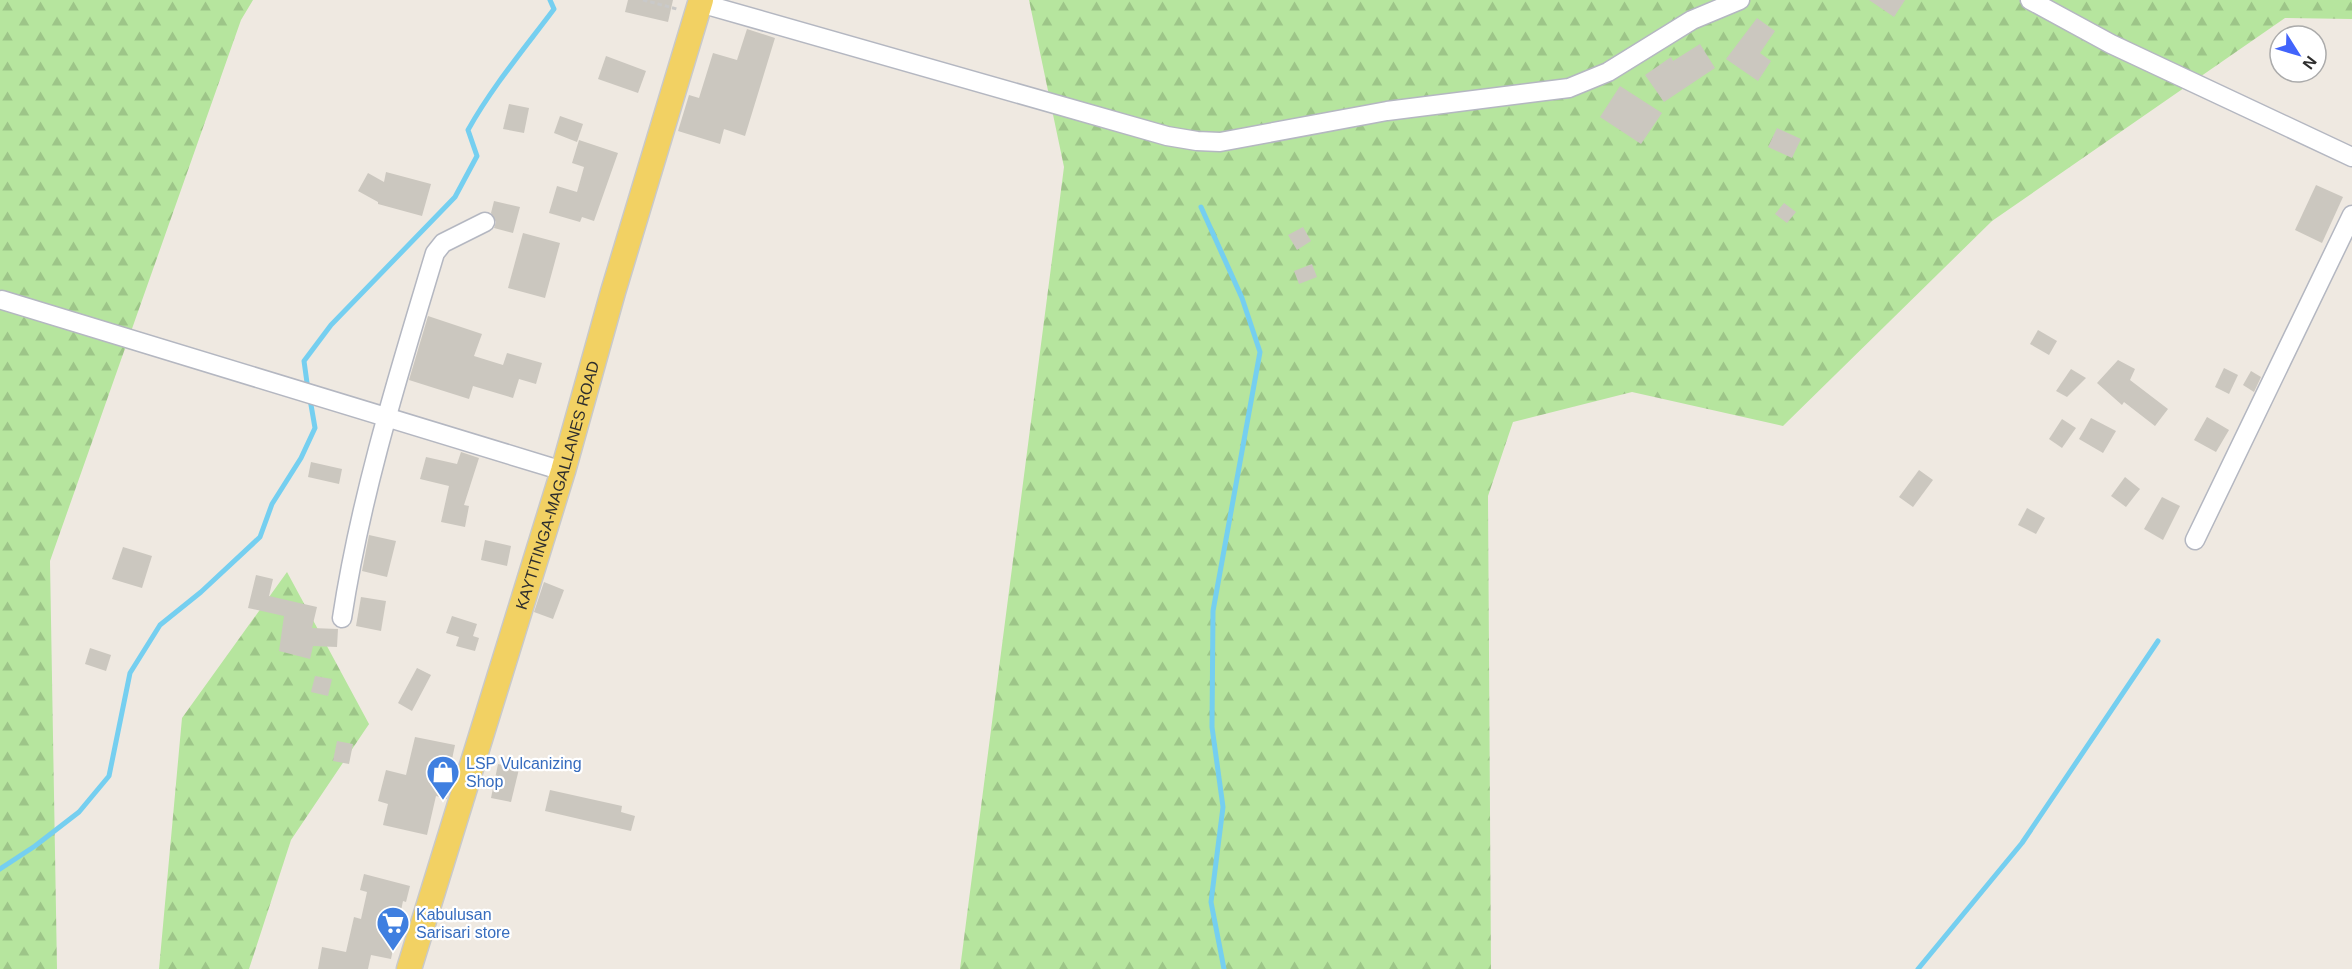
<svg xmlns="http://www.w3.org/2000/svg" width="2352" height="969" viewBox="0 0 2352 969" font-family="Helvetica,sans-serif">
  <style>
    .forest { fill: url(#forest-firs) }
    .lines { fill: none; stroke-linecap: round; stroke-linejoin: round }
    .stream { stroke: #75cff0; stroke-width: 5 }
    .building { fill: #cbc7bf }
    .minor-casing { stroke: #b4b7c1; stroke-width: 21 }
    .major-casing { stroke: #c9c9c9; stroke-width: 27 }
    .path { stroke: #c9c9c9; stroke-width: 3; stroke-dasharray: 4.5 3; stroke-linecap: butt }
    .minor { stroke: #fff; stroke-width: 18 }
    .major { stroke: #f2d163; stroke-width: 24 }
    .labels { text-anchor: middle; stroke-width: 4.5; stroke-linejoin: round; paint-order: stroke }
    .street-label { font-size: 16px; fill: #2e2e2e; stroke: #fff }
    .shop-label { font-size: 16px; fill: #366cbe; stroke: #fff; text-anchor: start }
  </style>
  <defs>
    <pattern id="forest-firs" width="22" height="20" patternUnits="userSpaceOnUse" patternTransform="scale(1.5)"><rect width="22" height="20" fill="#b6e59e"/><path d="M5 1l3.5 6h-7zM16 11l3.5 6h-7z" fill="#9dc588"/></pattern>
  </defs>
  <rect width="100%" height="100%" fill="#efe9e1"/>
  <g class="forest">
    <path d="M 0,0 L 253,0 L 241,20 L 50,561 L 57,969 L 0,969 Z"/>
    <path d="M 1029,0 L 2352,0 L 2352,19 L 2285,18 L 1992,221 L 1783,426 L 1632,392 L 1513,422 L 1488,496 L 1491,969 L 960,969 L 1064,167 Z"/>
    <path d="M 287,572 L 369,724 L 291,840 L 249,969 L 159,969 L 182,718 Z"/>
  </g>
  <g class="lines">
    <g class="stream">
      <path d="M 1201,207 L 1242,298 L 1260,352 L 1213,611 L 1212,727 L 1223,807 L 1211,902 L 1224,969"/>
      <path d="M 308,390 L 304,361 L 331,325 L 455,197 L 477,156 L 468,130 C 492,87 524,49 554,9 L 550,0"/>
      <path d="M 0,869 L 35,846 L 79,812 L 109,776 L 130,673 L 160,625 L 201,592 L 260,537 L 272,504 L 301,458 L 315,428 L 310,399"/>
      <path d="M 1918,969 L 2022,843 L 2158,641"/>
    </g>
  </g>
  <g class="building">
    <path d="M 628,0 L 673,0 L 668,22 L 625,12 Z"/>
    <path d="M 1869,0 L 1905,0 L 1894,17 Z"/>
    <path d="M 1757,18 L 1775,31 L 1760,53 L 1771,61 L 1758,81 L 1726,59 Z"/>
    <path d="M 747,29 L 775,38 L 745,136 L 724,129 L 720,144 L 678,131 L 689,95 L 699,98 L 713,53 L 737,60 Z"/>
    <path d="M 1700,44 L 1715,68 L 1664,102 L 1645,75 L 1671,57 L 1673,61 Z"/>
    <path d="M 606,56 L 646,71 L 638,93 L 598,79 Z"/>
    <path d="M 1620,86 L 1662,113 L 1641,144 L 1600,117 Z"/>
    <path d="M 509,104 L 529,108 L 524,133 L 503,129 Z"/>
    <path d="M 560,116 L 583,124 L 577,142 L 554,133 Z"/>
    <path d="M 1777,128 L 1801,139 L 1792,158 L 1768,147 Z"/>
    <path d="M 579,140 L 618,153 L 594,221 L 582,217 L 580,222 L 549,213 L 557,186 L 577,192 L 584,167 L 572,163 Z"/>
    <path d="M 386,172 L 431,184 L 422,216 L 378,204 L 378,202 L 358,191 L 368,173 L 384,182 Z"/>
    <path d="M 2316,185 L 2343,197 L 2322,243 L 2295,230 Z"/>
    <path d="M 494,201 L 520,207 L 513,233 L 494,228 L 496,222 L 491,213 Z"/>
    <path d="M 1784,203 L 1796,212 L 1787,223 L 1775,214 Z"/>
    <path d="M 1303,227 L 1311,241 L 1297,250 L 1288,235 Z"/>
    <path d="M 523,233 L 560,243 L 545,298 L 508,288 Z"/>
    <path d="M 1312,264 L 1317,277 L 1299,284 L 1294,271 Z"/>
    <path d="M 428,316 L 482,334 L 474,356 L 503,365 L 507,353 L 542,363 L 536,384 L 519,379 L 513,398 L 473,386 L 469,399 L 409,380 Z"/>
    <path d="M 2038,330 L 2057,341 L 2049,355 L 2030,344 Z"/>
    <path d="M 2118,360 L 2135,369 L 2130,380 L 2168,409 L 2155,426 L 2124,402 L 2122,405 L 2097,383 Z"/>
    <path d="M 2224,368 L 2238,375 L 2229,394 L 2215,387 Z"/>
    <path d="M 2071,369 L 2086,378 L 2067,397 L 2056,391 Z"/>
    <path d="M 2251,371 L 2261,377 L 2254,392 L 2243,385 Z"/>
    <path d="M 2207,417 L 2229,430 L 2216,452 L 2194,440 Z"/>
    <path d="M 2091,418 L 2116,431 L 2103,453 L 2079,439 Z"/>
    <path d="M 2062,419 L 2076,428 L 2062,448 L 2049,439 Z"/>
    <path d="M 461,452 L 479,458 L 464,505 L 469,506 L 465,527 L 441,522 L 449,486 L 420,479 L 426,457 L 457,464 Z"/>
    <path d="M 311,462 L 342,469 L 339,484 L 308,477 Z"/>
    <path d="M 1919,470 L 1933,480 L 1913,507 L 1899,497 Z"/>
    <path d="M 2125,477 L 2140,489 L 2126,507 L 2111,496 Z"/>
    <path d="M 2162,497 L 2180,506 L 2163,540 L 2144,529 Z"/>
    <path d="M 2027,508 L 2045,518 L 2036,534 L 2018,525 Z"/>
    <path d="M 369,535 L 396,541 L 387,577 L 362,571 Z"/>
    <path d="M 485,540 L 511,546 L 507,566 L 481,560 Z"/>
    <path d="M 123,547 L 152,556 L 142,588 L 112,579 Z"/>
    <path d="M 256,575 L 273,579 L 269,596 L 317,607 L 312,628 L 338,629 L 337,647 L 313,646 L 310,659 L 279,651 L 284,616 L 248,608 Z"/>
    <path d="M 544,582 L 564,590 L 553,619 L 534,612 Z"/>
    <path d="M 361,597 L 386,601 L 381,631 L 356,626 Z"/>
    <path d="M 452,616 L 477,624 L 473,636 L 479,638 L 475,651 L 456,646 L 459,637 L 446,633 Z"/>
    <path d="M 90,648 L 111,655 L 106,671 L 85,664 Z"/>
    <path d="M 417,668 L 431,675 L 412,711 L 398,703 Z"/>
    <path d="M 315,676 L 332,679 L 328,696 L 311,692 Z"/>
    <path d="M 415,737 L 455,745 L 450,769 L 455,771 L 447,799 L 436,796 L 427,835 L 383,825 L 388,804 L 378,801 L 386,770 L 406,775 Z"/>
    <path d="M 337,741 L 353,744 L 349,764 L 333,761 Z"/>
    <path d="M 498,764 L 519,769 L 511,802 L 491,798 Z"/>
    <path d="M 550,790 L 622,806 L 621,812 L 635,816 L 631,831 L 545,811 Z"/>
    <path d="M 364,874 L 410,886 L 406,902 L 403,901 L 391,959 L 371,955 L 368,969 L 318,969 L 322,947 L 346,952 L 354,917 L 361,919 L 367,892 L 360,890 Z"/>
  </g>
  <g class="lines">
    <g class="minor-casing">
      <g id="minor">
        <path d="M 2030,0 L 2111,44 L 2352,157"/>
        <path d="M 700,3 L 1167,136 L 1197,141 L 1220,142 L 1387,111 L 1569,88 L 1608,72 L 1692,20 L 1740,0"/>
        <path d="M 2,300 L 563,471"/>
        <path d="M 2195,540 L 2352,215"/>
        <path d="M 342,618 C 361,493 399,373 435,253 L 443,243 L 485,222"/>
      </g>
    </g>
    <g class="major-casing">
      <g id="major">
        <path id="s1" d="M 409,969 L 563,471 L 613,292 L 701,0"/>
      </g>
    </g>
    <path class="path" d="M 643,0 L 677,9"/>
    <use href="#minor" class="minor"/>
    <use href="#major" class="major"/>
  </g>
  <defs>
    <g id="shop-pin" transform="scale(1.725)"><path d="M0 17L-7.5 6A9.5 9.5 0 1 1 7.5 6Z" fill="#3f7fe0" stroke="#fff"/><path d="M-5-2.5h2.3a2.7 3.5 0 0 1 5.4 0H5L5.5 6h-11ZM-1.5-2.5h3a1.5 2.3 0 0 0-3 0Z" fill="#fff"/></g>
    <g id="supermarket-pin" transform="scale(1.725)"><path d="M0 17L-7.5 6A9.5 9.5 0 1 1 7.5 6Z" fill="#3f7fe0" stroke="#fff"/><path d="M-6-5.5h2.5l.6 2H6L4.5 2H-2.5L-4.4-4H-6ZM-1.5 3.2a1.3 1.3 0 1 0 .1 0ZM3 3.2a1.3 1.3 0 1 0 .1 0Z" fill="#fff"/></g>
  </defs>
  <g fill-rule="evenodd">
    <use href="#shop-pin" x="443" y="772"/>
    <use href="#supermarket-pin" x="393" y="923"/>
  </g>
  <g class="labels">
    <g class="street-label">
      <text dy="6" stroke="none"><textPath href="#s1" startOffset="506">KAYTITINGA-MAGALLANES ROAD</textPath></text>
    </g>
    <g class="shop-label">
      <text x="466" y="769">LSP Vulcanizing<tspan x="466" dy="18">Shop</tspan></text>
      <text x="416" y="920">Kabulusan<tspan x="416" dy="18">Sarisari store</tspan></text>
    </g>
  </g>
  <g transform="translate(2298 54) rotate(127)"><circle r="28" fill="#ffffff" stroke="#ababab" stroke-width="1.5"/>
  <path d="M0-4.5L10 22L0 15L-10 22Z" fill="#4264fb"/>
  <text y="-9" font-size="16" font-weight="bold" text-anchor="middle" fill="#2e2e2e">N</text>
  </g>
</svg>
